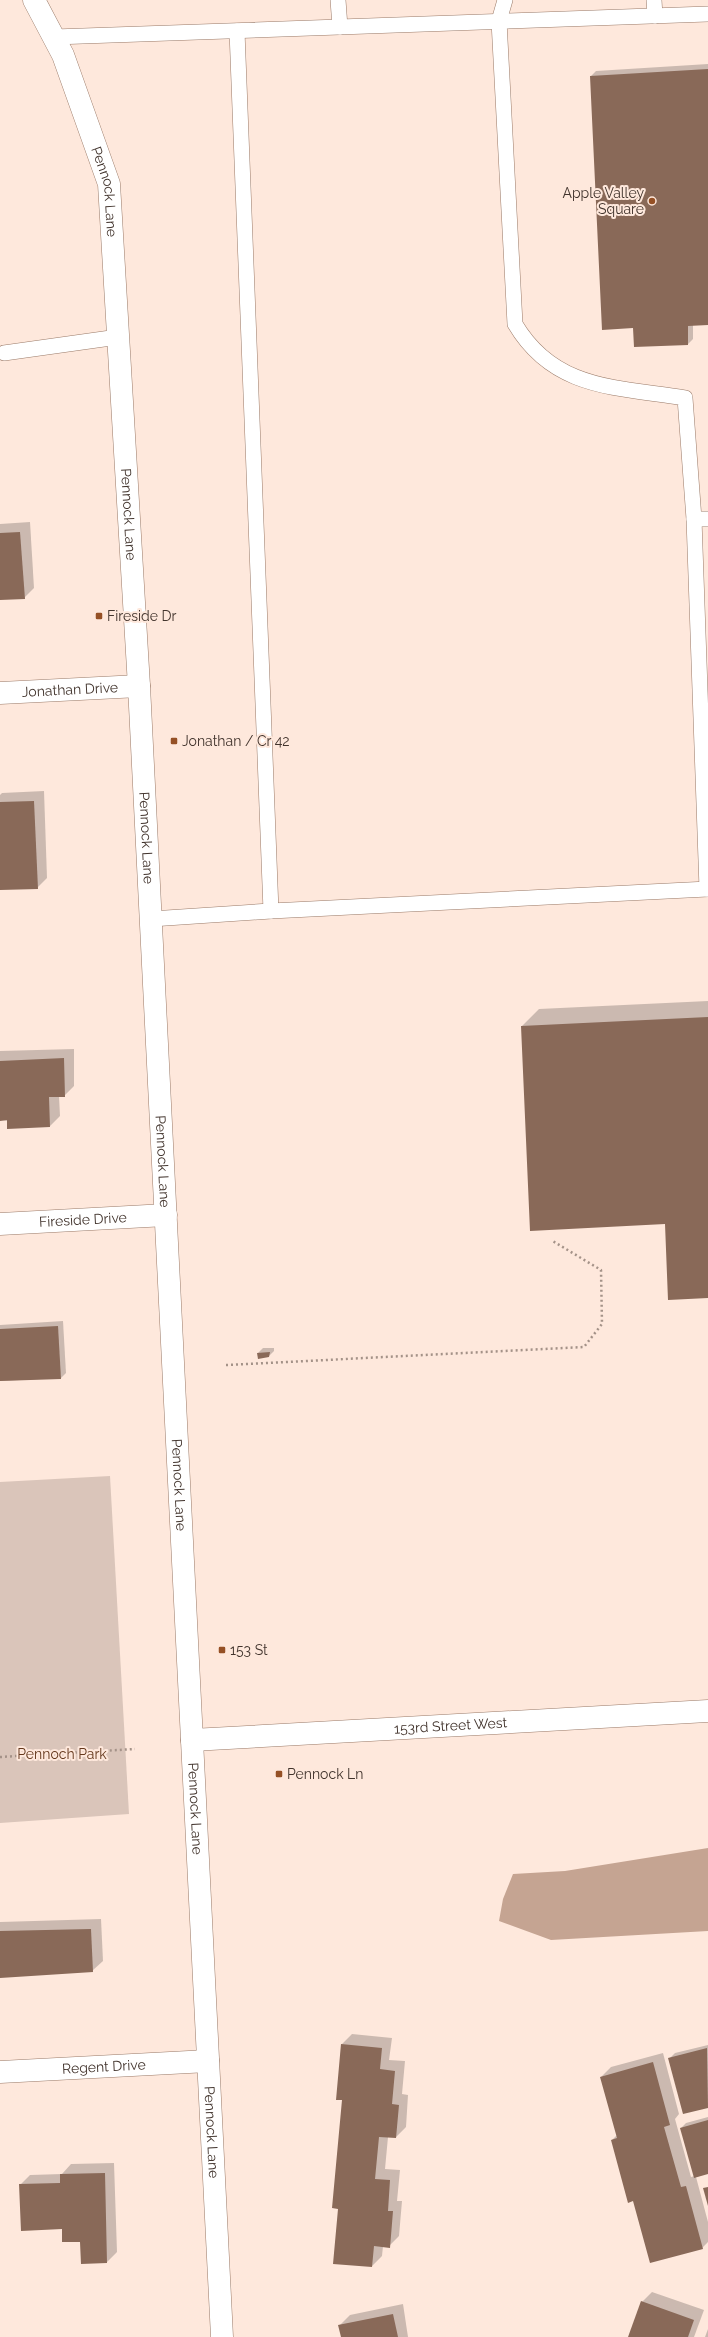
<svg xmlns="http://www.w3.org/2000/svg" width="708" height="2337" viewBox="0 0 708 2337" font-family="Raleway,sans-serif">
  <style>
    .green { fill: #dac5ba }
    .water { fill: #c5a492 }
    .shadow { fill: #0003 }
    .building { fill: #896958 }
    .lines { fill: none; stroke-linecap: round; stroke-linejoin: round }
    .service-casing { stroke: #9a7a68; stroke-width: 16 }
    .minor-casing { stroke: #9a7a68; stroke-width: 23 }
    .tertiary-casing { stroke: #9a7a68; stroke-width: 23 }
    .path { stroke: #a49288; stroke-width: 2.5; stroke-dasharray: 2 3; stroke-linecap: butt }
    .service { stroke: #fff; stroke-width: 15 }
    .minor { stroke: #fff; stroke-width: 22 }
    .tertiary { stroke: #fff; stroke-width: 22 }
    .poi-dot { fill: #955025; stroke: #fee8dc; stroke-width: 1.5 }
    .labels { text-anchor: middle; stroke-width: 4; stroke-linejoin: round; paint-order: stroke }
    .street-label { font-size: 14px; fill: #42342d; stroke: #fee8dc }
    .poi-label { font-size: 14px; fill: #42342d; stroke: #fee8dc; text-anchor: start }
    .park-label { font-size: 14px; fill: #65381c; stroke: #fee8dc }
  </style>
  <rect width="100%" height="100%" fill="#fee8dc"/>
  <path class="green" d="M 110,1476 L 129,1814 L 0,1823 L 0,1482 Z"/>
  <path class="water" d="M 708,1848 L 708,1931 L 551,1940 L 499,1921 L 503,1899 L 513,1874 L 565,1871 Z"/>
  <g class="shadow">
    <path d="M 708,64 L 708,324 L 693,325 L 693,339 L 688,344 L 634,327 L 591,76 L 596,71 Z"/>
    <path d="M 30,522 L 34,588 L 24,598 L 0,599 L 0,524 Z"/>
    <path d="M 44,791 L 47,878 L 37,888 L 0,889 L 0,795 L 2,793 Z"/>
    <path d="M 708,1001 L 708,1297 L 666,1223 L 522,1026 L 539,1009 Z"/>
    <path d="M 74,1049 L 74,1086 L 64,1096 L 59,1096 L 60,1116 L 50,1126 L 0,1120 L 0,1051 Z"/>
    <path d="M 63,1321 L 66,1373 L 61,1378 L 0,1381 L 0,1325 Z"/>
    <path d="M 263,1348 L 274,1348 L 274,1351 L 269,1356 L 258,1353 Z"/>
    <path d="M 101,1919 L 103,1961 L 92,1971 L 0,1977 L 0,1922 Z"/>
    <path d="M 352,2034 L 392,2038 L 389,2060 L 405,2061 L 402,2094 L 408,2095 L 406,2127 L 396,2137 L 388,2137 L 385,2169 L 400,2170 L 397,2201 L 402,2201 L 399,2236 L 389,2246 L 383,2246 L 382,2256 L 372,2266 L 339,2208 L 343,2099 L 342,2044 Z"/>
    <path d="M 708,2045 L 708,2107 L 684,2113 L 670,2058 L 675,2053 Z"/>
    <path d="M 663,2053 L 679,2114 L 675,2119 L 691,2177 L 695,2176 L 681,2128 L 686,2123 L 708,2117 L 708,2173 L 696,2177 L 708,2222 L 708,2242 L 702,2248 L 634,2200 L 612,2140 L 617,2135 L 601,2077 L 611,2067 Z"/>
    <path d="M 114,2163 L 117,2252 L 107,2262 L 63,2228 L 20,2185 L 30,2175 L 62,2174 L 71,2164 Z"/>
    <path d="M 652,2292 L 704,2310 L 694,2337 L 629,2337 L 642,2302 Z"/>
    <path d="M 403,2304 L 408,2337 L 342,2337 L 340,2325 L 350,2315 Z"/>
    <path d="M 708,2329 L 708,2337 L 705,2337 Z"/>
  </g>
  <g class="building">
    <path d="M 708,69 L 708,325 L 688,326 L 688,345 L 634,347 L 633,328 L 602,330 L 590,76 Z"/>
    <path d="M 20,532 L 25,599 L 0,600 L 0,533 Z"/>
    <path d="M 34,801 L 38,889 L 0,890 L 0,802 Z"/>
    <path d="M 708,1017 L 708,1298 L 668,1300 L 665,1224 L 530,1231 L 521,1026 Z"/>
    <path d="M 64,1058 L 65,1097 L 49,1097 L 50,1127 L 7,1129 L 7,1120 L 0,1121 L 0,1061 Z"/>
    <path d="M 58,1326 L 61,1379 L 0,1381 L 0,1329 Z"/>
    <path d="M 270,1352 L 269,1357 L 258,1359 L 257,1353 Z"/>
    <path d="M 91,1929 L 93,1972 L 0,1978 L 0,1931 Z"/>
    <path d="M 341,2044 L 382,2048 L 380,2069 L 395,2071 L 392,2104 L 399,2105 L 396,2138 L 379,2137 L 375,2179 L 390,2180 L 388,2211 L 393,2211 L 390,2248 L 374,2246 L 372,2267 L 333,2264 L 338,2209 L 332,2208 L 342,2100 L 336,2100 Z"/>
    <path d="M 707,2048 L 708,2108 L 683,2114 L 668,2058 Z"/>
    <path d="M 653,2062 L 670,2125 L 664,2127 L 681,2187 L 686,2186 L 703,2249 L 650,2263 L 633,2201 L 628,2203 L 611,2140 L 617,2138 L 600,2077 Z"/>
    <path d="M 708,2120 L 708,2174 L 694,2178 L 680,2128 Z"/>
    <path d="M 105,2173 L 107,2263 L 81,2264 L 80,2242 L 62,2242 L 62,2229 L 21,2231 L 19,2184 L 60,2183 L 60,2174 Z"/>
    <path d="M 708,2187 L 708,2206 L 703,2188 Z"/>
    <path d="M 641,2301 L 694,2320 L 688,2337 L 628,2337 Z"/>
    <path d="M 393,2314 L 398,2337 L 341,2337 L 338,2325 Z"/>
  </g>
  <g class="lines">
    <g class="service-casing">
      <g id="service">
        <path d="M 338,0 L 340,27"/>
        <path d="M 505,0 L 499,21 L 515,324 C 554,390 617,387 685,398 L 694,519 L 707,889"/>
        <path d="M 654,0 L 655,16"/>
        <path d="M 237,31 L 271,911 L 708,889"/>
        <path d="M 54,37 L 708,14"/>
        <path d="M 4,353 L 118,337"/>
        <path d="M 694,519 L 708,519"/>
        <path d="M 151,919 L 271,911"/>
      </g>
    </g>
    <g class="minor-casing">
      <g id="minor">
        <path id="s1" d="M 0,693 L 139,686"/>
        <path id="s2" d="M 0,1224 L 166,1215"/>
        <path id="s3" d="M 0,2072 L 208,2061"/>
      </g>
    </g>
    <g class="tertiary-casing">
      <g id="tertiary">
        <path id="s4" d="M 34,0 L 63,55 L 109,184 L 139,686 L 222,2337"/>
        <path id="s5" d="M 192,1740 L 708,1711"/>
      </g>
    </g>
    <g class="path">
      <path d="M 226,1365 L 584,1347 L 602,1324 L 601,1270 L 551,1240"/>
      <path d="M 0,1757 L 135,1749"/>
    </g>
    <use href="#service" class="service"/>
    <use href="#minor" class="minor"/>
    <use href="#tertiary" class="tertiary"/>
  </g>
  <g class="poi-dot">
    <circle cx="652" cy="201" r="4"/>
    <rect x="95" y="612" width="8" height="8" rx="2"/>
    <rect x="170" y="737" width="8" height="8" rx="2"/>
    <rect x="218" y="1646" width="8" height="8" rx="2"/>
    <rect x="275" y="1770" width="8" height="8" rx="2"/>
  </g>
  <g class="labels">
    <g class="street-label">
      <text dy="5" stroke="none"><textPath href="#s4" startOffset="206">Pennock Lane</textPath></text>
      <text dy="5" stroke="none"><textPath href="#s4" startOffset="530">Pennock Lane</textPath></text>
      <text dy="5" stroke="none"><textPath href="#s1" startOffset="70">Jonathan Drive</textPath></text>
      <text dy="5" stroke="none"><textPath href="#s4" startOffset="854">Pennock Lane</textPath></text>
      <text dy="5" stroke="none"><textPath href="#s4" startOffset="1178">Pennock Lane</textPath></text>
      <text dy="5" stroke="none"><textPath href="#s2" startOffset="83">Fireside Drive</textPath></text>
      <text dy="5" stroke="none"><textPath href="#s4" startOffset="1502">Pennock Lane</textPath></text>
      <text dy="5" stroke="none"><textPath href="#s5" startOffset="259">153rd Street West</textPath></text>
      <text dy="5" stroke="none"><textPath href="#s4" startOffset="1826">Pennock Lane</textPath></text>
      <text dy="5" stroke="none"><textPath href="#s3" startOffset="104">Regent Drive</textPath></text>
      <text dy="5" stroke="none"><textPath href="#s4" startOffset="2150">Pennock Lane</textPath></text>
    </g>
    <g class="poi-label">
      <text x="644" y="198" text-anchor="end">Apple Valley<tspan x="644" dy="16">Square</tspan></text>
      <text x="107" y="621">Fireside Dr</text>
      <text x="182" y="746">Jonathan / Cr 42</text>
      <text x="230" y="1655">153 St</text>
      <text x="287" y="1779">Pennock Ln</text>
    </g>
    <g class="park-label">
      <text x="62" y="1759">Pennoch Park</text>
    </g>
  </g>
</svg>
